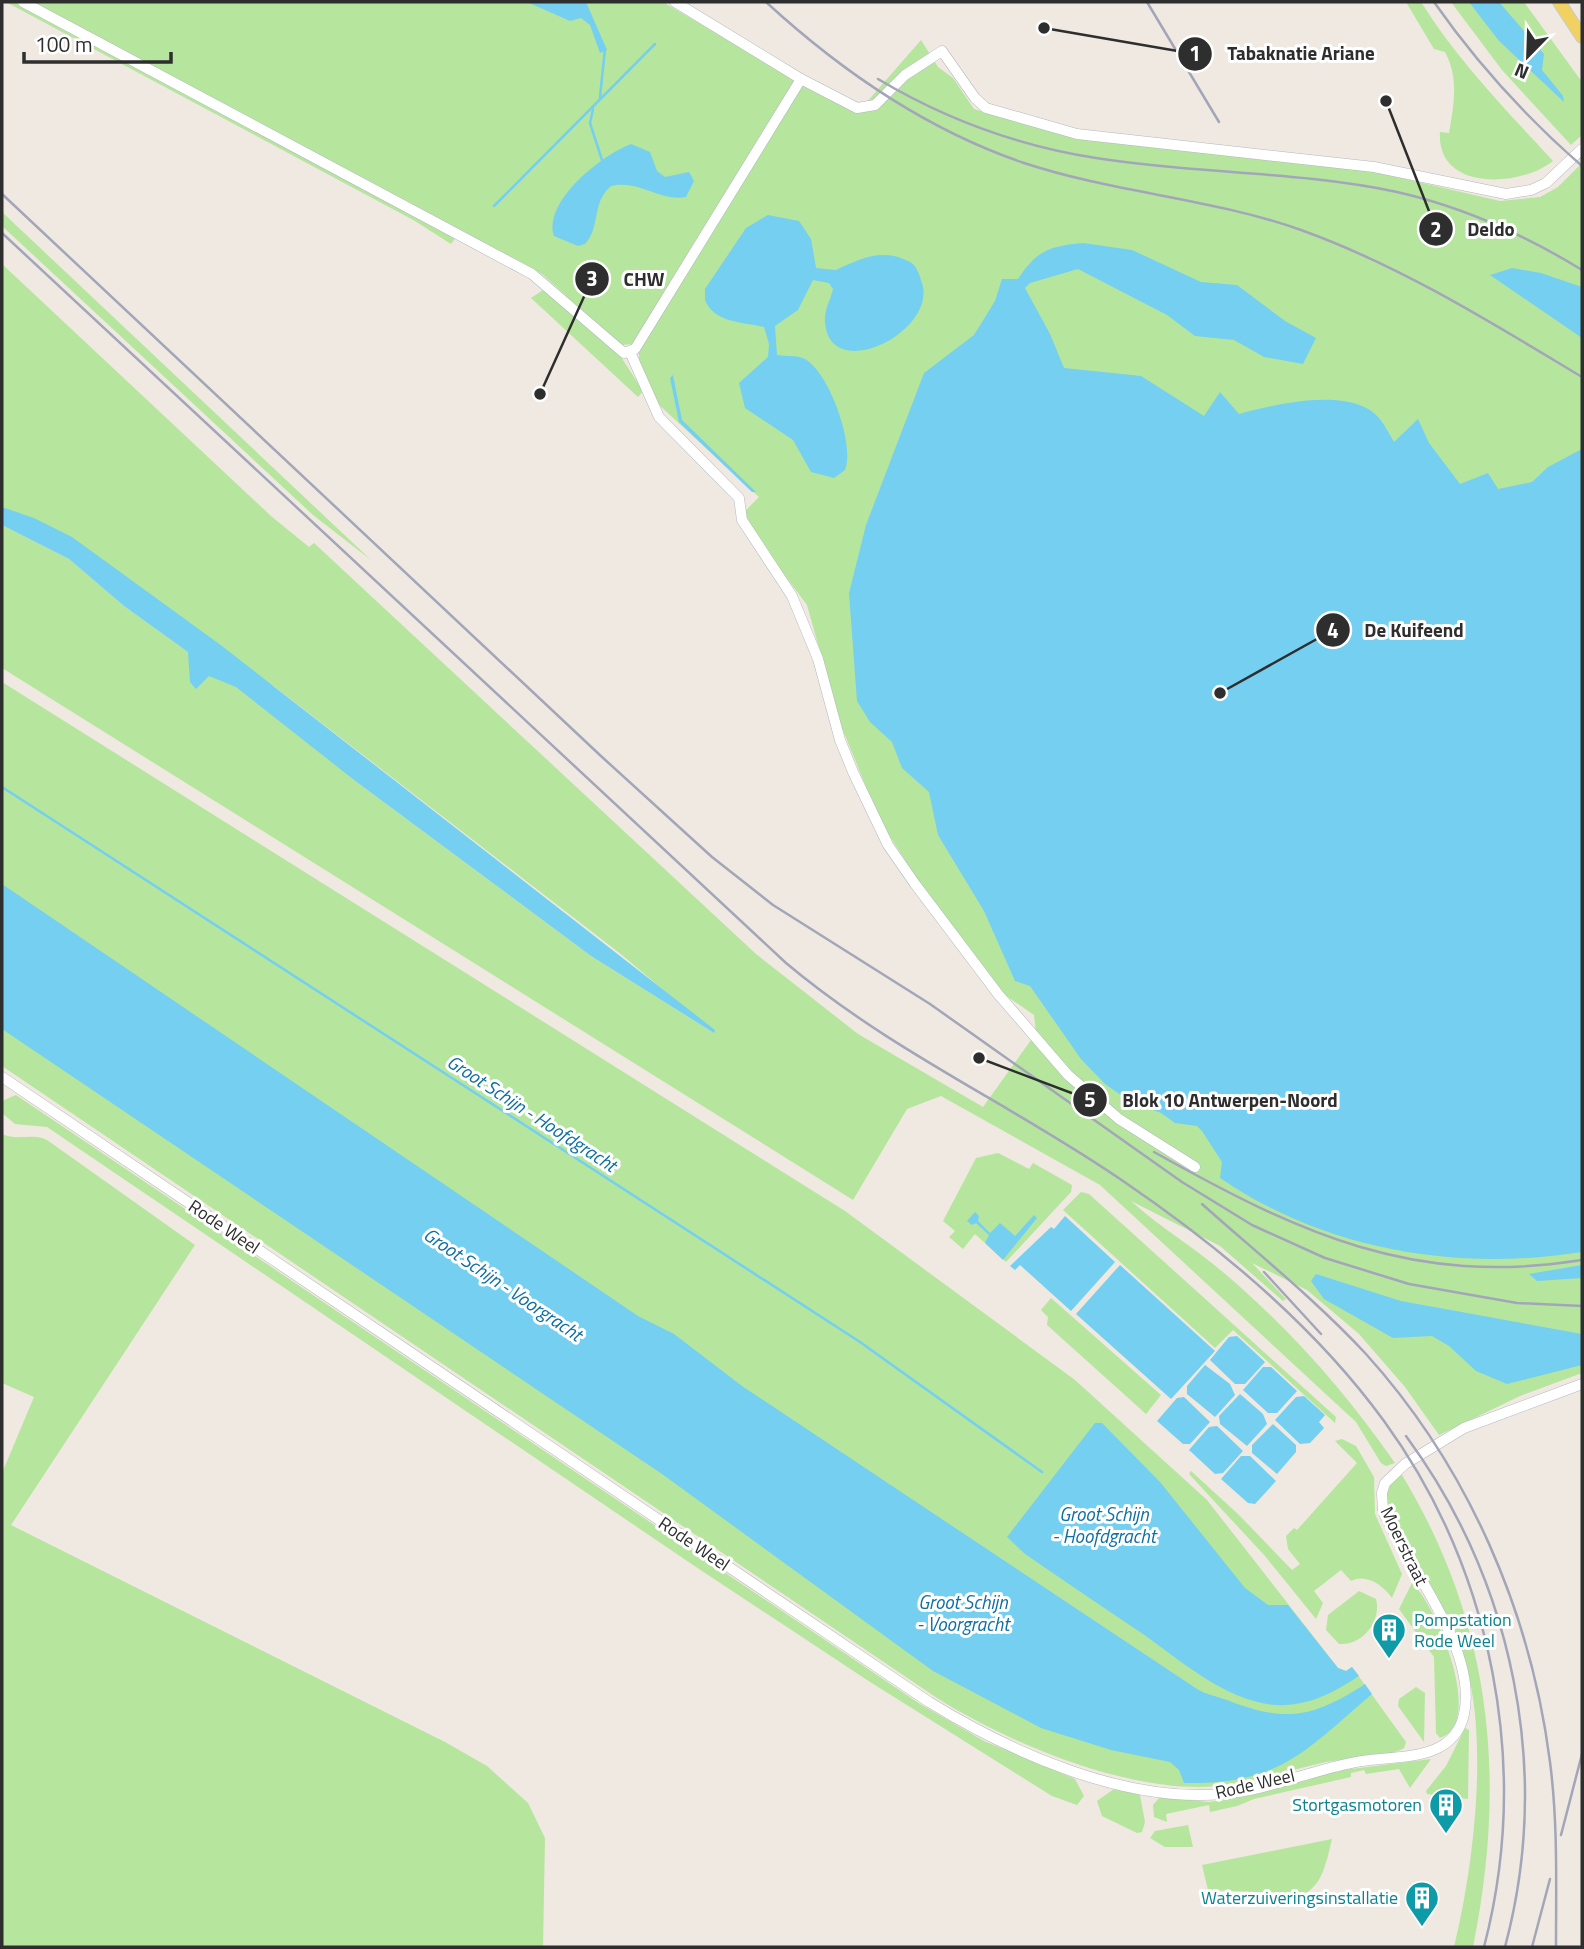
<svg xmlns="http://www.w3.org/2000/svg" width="1584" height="1949" viewBox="0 0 1584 1949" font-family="'Titillium Web',sans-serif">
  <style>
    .green { fill: #b6e59e; fill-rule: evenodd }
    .water { fill: #75cff0 }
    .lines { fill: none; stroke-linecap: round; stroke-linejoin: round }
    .stream { stroke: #75cff0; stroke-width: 2.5 }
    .minor-casing { stroke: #b4b7c1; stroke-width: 11 }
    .major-casing { stroke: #c9c9c9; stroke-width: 14 }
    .minor { stroke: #fff; stroke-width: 10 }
    .major { stroke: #f2d163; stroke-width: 12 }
    .rail { stroke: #a3a6b8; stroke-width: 2.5 }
    .labels { text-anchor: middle; stroke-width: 6; stroke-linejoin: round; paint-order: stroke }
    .street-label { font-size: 18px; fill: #2e2e2e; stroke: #fff }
    .culture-label { font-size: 18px; fill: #0d838f; stroke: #fff; text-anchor: end }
    .water-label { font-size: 19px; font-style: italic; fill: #0d6fa3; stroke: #fff }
    .leader { fill: none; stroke: #2e2e2e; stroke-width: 2.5 }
    .callout-dot { fill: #2e2e2e; stroke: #fff; stroke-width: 2.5 }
    .mark-label { font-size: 21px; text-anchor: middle; font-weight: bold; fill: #fff }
    .callout-label { font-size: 19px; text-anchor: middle; font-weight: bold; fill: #2e2e2e; stroke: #fff; stroke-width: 6; stroke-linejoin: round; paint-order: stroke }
  </style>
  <rect width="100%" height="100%" fill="#efe9e1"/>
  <g class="green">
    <path d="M 6,2 L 15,2 L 456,237 L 451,244 L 415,221 Z"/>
    <path d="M 30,2 L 663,2 L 778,70 L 859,111 L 921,40 L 938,67 L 953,78 L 974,109 L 1067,136 L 1371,171 L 1500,201 L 1540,197 L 1558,187 L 1582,163 L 1582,1373 L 1520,1396 L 1439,1435 L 1405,1387 L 1359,1334 L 1307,1290 L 1252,1263 L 1286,1299 L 1283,1301 L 1220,1246 L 1131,1201 C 1159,1227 1194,1247 1224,1273 C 1292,1331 1344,1390 1395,1463 L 1386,1466 L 1381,1463 L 1356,1422 L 1100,1185 L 941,1096 L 907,1109 L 853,1200 L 2,668 L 2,525 L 69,559 L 124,606 L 205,664 L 115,576 L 2,514 L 2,264 L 271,516 L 309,547 L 314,543 L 756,954 L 858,1034 L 983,1107 L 1036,1033 L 1034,1015 L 1005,995 L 920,883 L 880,821 L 840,723 L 807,605 L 751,530 L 743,513 L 759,497 L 658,404 L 639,361 L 639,350 L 634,344 L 621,345 L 616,341 L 542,274 ZM 271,684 L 622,955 L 714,1033 L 591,956 L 358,783 Z"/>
    <path d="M 1406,2 L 1421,2 C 1458,61 1506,110 1553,161 C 1519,188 1436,191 1440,132 L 1449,133 C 1454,104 1459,78 1445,52 L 1434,49 Z"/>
    <path d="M 1451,2 L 1524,2 L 1582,82 L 1582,135 L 1571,145 L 1502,70 Z"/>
    <path d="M 2,212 L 371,560 L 313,515 L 2,226 Z"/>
    <path d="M 543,290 L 555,295 L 621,357 L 643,391 L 638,397 L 531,298 Z"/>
    <path d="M 2,682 L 845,1211 L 1075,1380 L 1207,1500 L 1338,1668 L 1346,1671 L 1352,1667 L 1406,1742 L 1404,1748 C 1388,1758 1347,1758 1326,1762 C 1294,1769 1260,1780 1228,1785 C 1138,1798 1012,1745 937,1698 L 2,1066 Z"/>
    <path d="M 16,1095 L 920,1704 L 984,1741 L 1075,1779 L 1084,1796 L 1077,1805 L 1052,1796 L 867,1680 L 696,1567 L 47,1127 L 15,1124 L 2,1113 L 2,1101 Z"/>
    <path d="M 2,1134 C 16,1141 32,1133 47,1140 L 195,1245 L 11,1525 L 445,1742 L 487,1766 L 528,1803 L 545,1838 L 543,1947 L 2,1947 L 2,1473 L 34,1397 L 2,1383 Z"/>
    <path d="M 998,1153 L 1029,1169 L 1033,1163 L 1072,1185 L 1071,1192 L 1006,1262 L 975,1234 L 963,1249 L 949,1237 L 955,1231 L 943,1221 L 976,1158 Z"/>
    <path d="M 1081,1192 L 1089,1194 L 1336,1417 L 1335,1423 L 1233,1330 L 1215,1348 L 1063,1210 Z"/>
    <path d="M 1051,1298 L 1161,1395 L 1146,1414 L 1047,1325 L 1048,1317 L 1041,1310 Z"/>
    <path d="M 1342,1439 L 1356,1446 L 1374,1477 L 1375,1514 L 1402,1574 L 1392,1598 C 1383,1585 1366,1573 1351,1581 L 1341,1570 L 1314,1591 L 1323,1603 L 1316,1619 L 1265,1556 L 1189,1474 L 1191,1471 L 1239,1515 L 1292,1570 L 1300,1564 L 1288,1549 L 1286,1536 L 1294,1528 L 1297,1530 L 1357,1463 L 1335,1441 Z"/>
    <path d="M 1402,1475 C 1492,1624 1507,1779 1473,1947 L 1454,1947 C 1474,1866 1493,1718 1457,1641 C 1438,1599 1389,1535 1386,1491 L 1395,1477 Z"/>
    <path d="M 1412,1583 C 1434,1601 1487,1723 1440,1738 L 1436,1733 L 1434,1657 L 1399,1609 Z"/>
    <path d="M 1359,1591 L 1376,1599 C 1382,1621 1362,1646 1339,1644 L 1326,1630 L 1328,1615 Z"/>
    <path d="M 1416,1687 L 1425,1693 L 1424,1742 L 1398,1706 L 1399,1699 Z"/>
    <path d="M 1465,1728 L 1469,1730 L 1468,1799 L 1427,1794 L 1426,1791 L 1446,1766 Z"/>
    <path d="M 1431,1759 L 1410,1788 L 1399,1769 L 1366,1774 L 1364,1770 L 1351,1773 L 1351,1777 L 1254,1799 L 1237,1806 L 1210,1812 L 1209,1805 L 1166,1814 L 1167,1822 L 1154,1817 L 1153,1805 L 1160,1797 L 1209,1802 L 1235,1798 L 1335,1771 Z"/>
    <path d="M 1114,1789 L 1140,1795 L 1145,1822 L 1142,1832 L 1137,1833 L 1102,1816 L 1097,1801 Z"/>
    <path d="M 1188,1825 L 1193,1847 L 1165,1847 L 1150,1838 L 1155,1831 Z"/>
    <path d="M 1332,1839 C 1327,1858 1324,1884 1304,1894 L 1208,1890 L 1202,1865 Z"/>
  </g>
  <g class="water">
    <path d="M 527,2 L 586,2 L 607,50 L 600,53 L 590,25 L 581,18 L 570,21 Z"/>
    <path d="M 1469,2 L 1499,2 L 1544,54 L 1542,70 L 1563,96 L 1564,102 L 1499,41 Z"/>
    <path d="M 631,144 L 650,152 L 657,171 L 665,177 L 689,172 L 694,181 L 686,197 C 660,202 639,179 611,186 C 591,203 601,227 585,244 L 578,246 L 554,236 C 543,201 602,155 631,144 Z"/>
    <path d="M 768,215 L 799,221 L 811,239 L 816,268 L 836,270 C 860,259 881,248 908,261 C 917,265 919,274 922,283 C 938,332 828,386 825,321 C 824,310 831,299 833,289 L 829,283 L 813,280 L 798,310 L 775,326 L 777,355 C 788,357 799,354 808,361 C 830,377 855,444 845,470 L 834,478 L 811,472 L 793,440 L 745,408 L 739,383 L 768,357 L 769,344 L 764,327 C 743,322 714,323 705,300 L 705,289 L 746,228 Z"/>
    <path d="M 1083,243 L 1132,250 L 1201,282 L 1237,285 L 1285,321 L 1316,338 L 1303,364 L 1264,357 L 1234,340 L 1195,336 L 1167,315 L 1078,269 L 1030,283 L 1025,288 L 1050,334 L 1064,368 L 1141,376 L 1204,416 L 1220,392 L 1239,414 C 1275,404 1352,386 1379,418 C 1385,425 1389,434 1394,442 L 1418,419 L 1429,443 L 1460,484 L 1488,473 L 1498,489 L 1532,482 L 1548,467 L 1582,449 L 1582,1252 C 1457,1272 1325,1250 1220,1178 L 1222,1162 L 1202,1131 L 1197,1126 L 1175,1123 L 1161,1113 L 1128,1100 L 1105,1084 L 1081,1059 L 1030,986 L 1015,981 L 984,911 L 938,835 L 929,792 L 902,768 L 892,742 L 870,722 L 857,701 L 849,593 L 866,525 L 924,373 L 974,335 L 995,301 L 1002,279 L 1018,279 C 1037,250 1050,246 1083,243 Z"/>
    <path d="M 1512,268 L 1541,273 L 1582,287 L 1582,338 L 1490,275 Z"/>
    <path d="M 673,375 L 682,420 L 756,492 L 752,492 L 679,422 L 670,378 Z"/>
    <path d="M 2,507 L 34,518 L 72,537 L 222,646 L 715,1030 L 714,1033 L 591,956 L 358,783 L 236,687 L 209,676 L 196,689 L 190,682 L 188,652 L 124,606 L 69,559 L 2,525 Z"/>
    <path d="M 2,884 L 638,1316 L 674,1334 L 742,1386 L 1197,1689 C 1207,1695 1216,1696 1227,1700 C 1285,1723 1313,1718 1365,1684 L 1372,1694 C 1305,1751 1280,1785 1184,1783 L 1179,1770 L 1170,1762 L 1111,1750 L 1041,1728 L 933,1671 L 662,1474 L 2,1029 Z"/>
    <path d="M 975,1212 L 979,1216 L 978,1221 L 990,1233 L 1000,1223 L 1015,1236 L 1034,1215 L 1037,1218 L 1003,1260 L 985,1243 L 989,1235 L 976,1223 L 972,1225 L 967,1221 Z"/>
    <path d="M 1065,1216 L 1115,1262 L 1071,1311 L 1020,1265 L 1015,1270 L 1010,1266 L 1051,1227 L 1054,1229 Z"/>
    <path d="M 1120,1265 L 1215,1351 L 1171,1399 L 1076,1314 Z"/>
    <path d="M 1582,1265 L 1582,1278 L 1537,1281 L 1529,1274 Z"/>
    <path d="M 1316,1274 L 1401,1301 L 1582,1334 L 1582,1365 L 1507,1384 L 1476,1371 L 1449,1346 L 1432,1336 L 1393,1338 L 1324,1299 L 1311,1281 Z"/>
    <path d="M 1237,1336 L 1265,1362 L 1245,1384 L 1235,1384 L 1210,1360 L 1229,1337 Z"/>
    <path d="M 1205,1365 L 1230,1384 L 1235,1395 L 1215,1417 L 1187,1394 L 1187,1386 Z"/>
    <path d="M 1263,1367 L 1271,1367 L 1297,1391 L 1277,1413 L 1268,1413 L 1243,1390 Z"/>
    <path d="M 1240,1394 L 1263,1414 L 1267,1424 L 1247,1446 L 1220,1424 L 1219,1416 Z"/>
    <path d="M 1304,1396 L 1325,1415 L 1319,1422 L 1324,1428 L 1310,1443 L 1300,1444 L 1275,1420 L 1296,1397 Z"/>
    <path d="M 1184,1397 L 1210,1422 L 1190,1444 L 1183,1444 L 1157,1421 L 1177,1398 Z"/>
    <path d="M 1095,1423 L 1102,1423 L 1160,1482 L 1245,1588 L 1268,1605 L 1288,1605 L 1338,1668 L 1346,1671 L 1352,1667 L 1359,1676 C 1333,1693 1307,1707 1275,1705 C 1225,1701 1179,1659 1140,1632 C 1101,1606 1063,1580 1025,1554 L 1007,1537 Z"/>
    <path d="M 1273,1424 L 1296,1445 L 1296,1452 L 1277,1474 L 1252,1453 L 1252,1445 Z"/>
    <path d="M 1217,1426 L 1243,1451 L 1223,1473 L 1215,1474 L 1189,1450 L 1209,1427 Z"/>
    <path d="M 1241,1456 L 1250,1456 L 1276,1481 L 1255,1504 L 1248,1503 L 1221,1479 Z"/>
  </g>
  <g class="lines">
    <g class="stream">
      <path d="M 600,97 L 605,49"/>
      <path d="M 593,109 L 590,123 L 602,160"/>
      <path d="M 494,206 L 655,44"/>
      <path d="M 2,787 L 860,1342 L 1042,1472"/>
    </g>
    <g class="minor-casing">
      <g id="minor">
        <path d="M 23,2 L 532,274 L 624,353 L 635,349 L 801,79"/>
        <path d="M 675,2 L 801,79 L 857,108 L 875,105 L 905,75 L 942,51 L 975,98 L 986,108 L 1077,134 L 1374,167 L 1506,194 L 1531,190 L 1546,183 L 1582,149"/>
        <path d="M 630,352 L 659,417 L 739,498 L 742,520 L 792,596 L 818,659 L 840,740 L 853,772 L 888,845 L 915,884 L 998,994 L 1068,1075 L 1119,1119 L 1195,1167"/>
        <path d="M 2,1077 L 929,1702 C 1012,1753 1124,1803 1223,1794 C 1270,1790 1316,1768 1362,1761 C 1399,1755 1454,1762 1464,1714 C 1478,1650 1409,1568 1383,1511 L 1382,1493 L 1385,1483 L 1405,1464 L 1464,1428 L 1582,1384"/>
      </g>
    </g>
    <g class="major-casing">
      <path id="major" d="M 1559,2 L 1582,37"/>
    </g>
    <use href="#minor" class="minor"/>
    <use href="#major" class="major"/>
    <g class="rail">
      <path d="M 766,2 C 841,71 927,130 1024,163 C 1115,193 1211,198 1301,230 C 1401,266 1492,323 1582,377"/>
      <path d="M 1147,2 L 1219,122"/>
      <path d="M 1434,2 C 1476,62 1527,118 1582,166"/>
      <path d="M 878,79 C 945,119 1019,146 1096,158 C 1196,174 1298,171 1397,192 C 1463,207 1525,235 1582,270"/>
      <path d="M 2,194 L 602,757 L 712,857 L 773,905 L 930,1004 L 1182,1182 L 1252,1225 L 1325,1258 L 1409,1284 L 1517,1303 L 1582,1306"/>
      <path d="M 2,233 L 786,963 C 892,1052 1011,1104 1123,1181 C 1220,1247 1315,1326 1384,1421 C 1493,1571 1531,1767 1484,1947"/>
      <path d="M 1154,1152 C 1299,1233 1412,1287 1582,1260"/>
      <path d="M 1202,1204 C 1257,1253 1316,1300 1366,1354 C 1468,1467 1531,1612 1550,1762 C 1558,1823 1556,1886 1556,1947"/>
      <path d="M 1264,1272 L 1321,1334"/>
      <path d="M 1406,1436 C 1514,1583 1552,1771 1505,1947"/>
      <path d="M 1561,1835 L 1582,1754"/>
      <path d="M 1532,1947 L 1550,1879"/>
    </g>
  </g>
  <defs>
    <g id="building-pin" transform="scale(1.75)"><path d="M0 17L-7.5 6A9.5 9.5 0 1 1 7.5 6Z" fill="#0f9aa8" stroke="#fff"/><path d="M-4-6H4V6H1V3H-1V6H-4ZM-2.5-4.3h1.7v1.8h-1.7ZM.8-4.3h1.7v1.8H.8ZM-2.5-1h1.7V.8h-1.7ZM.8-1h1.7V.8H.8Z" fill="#fff"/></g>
  </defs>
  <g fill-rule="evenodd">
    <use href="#building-pin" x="1389" y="1630"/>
    <use href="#building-pin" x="1446" y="1805"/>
    <use href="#building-pin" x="1422" y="1898"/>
  </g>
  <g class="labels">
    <g class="street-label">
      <text transform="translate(224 1227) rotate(34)" y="6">Rode Weel</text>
      <text transform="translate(694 1544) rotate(34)" y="6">Rode Weel</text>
      <text transform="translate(1404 1546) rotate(64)" y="6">Moerstraat</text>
      <text transform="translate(1255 1784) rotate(-13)" y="6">Rode Weel</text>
    </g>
    <g class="culture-label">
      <text x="1414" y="1626" text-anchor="start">Pompstation<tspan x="1414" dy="21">Rode Weel</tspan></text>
      <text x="1422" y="1811">Stortgasmotoren</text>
      <text x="1398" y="1904">Waterzuiveringsinstallatie</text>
    </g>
    <g class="water-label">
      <text transform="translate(532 1113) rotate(33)" y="7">Groot Schijn - Hoofdgracht</text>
      <text transform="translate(503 1284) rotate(34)" y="7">Groot Schijn - Voorgracht</text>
      <text x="1104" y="1521">Groot Schijn<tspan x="1104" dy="22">- Hoofdgracht</tspan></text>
      <text x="963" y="1609">Groot Schijn<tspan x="963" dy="22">- Voorgracht</tspan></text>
    </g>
  </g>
  <path class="leader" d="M1044 28L1195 54M1386 101L1436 229M540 394L592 279M1220 693L1333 630M979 1058L1090 1100"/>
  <g class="callout-dot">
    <circle cx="1044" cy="28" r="7"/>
    <circle cx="1386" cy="101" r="7"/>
    <circle cx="540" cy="394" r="7"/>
    <circle cx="1220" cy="693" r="7"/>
    <circle cx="979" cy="1058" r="7"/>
    <circle cx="1195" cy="54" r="18"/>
    <circle cx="1436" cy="229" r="18"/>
    <circle cx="592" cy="279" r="18"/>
    <circle cx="1333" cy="630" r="18"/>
    <circle cx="1090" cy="1100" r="18"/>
  </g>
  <g class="mark-label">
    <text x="1195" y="61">1</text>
    <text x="1436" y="237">2</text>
    <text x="592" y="286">3</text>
    <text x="1333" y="638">4</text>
    <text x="1090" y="1107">5</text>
  </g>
  <g class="callout-label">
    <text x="1301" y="60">Tabaknatie Ariane</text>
    <text x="1491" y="236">Deldo</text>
    <text x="644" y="286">CHW</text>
    <text x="1414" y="637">De Kuifeend</text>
    <text x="1230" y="1107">Blok 10 Antwerpen-Noord</text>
  </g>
  <rect width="1584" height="1949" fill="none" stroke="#2e2e2e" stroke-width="7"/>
  <g transform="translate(1528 56) rotate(203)" stroke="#ffffff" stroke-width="5" paint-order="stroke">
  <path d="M0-5L12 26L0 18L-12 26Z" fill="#2e2e2e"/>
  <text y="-10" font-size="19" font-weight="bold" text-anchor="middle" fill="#2e2e2e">N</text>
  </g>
  <path d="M24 52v10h147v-10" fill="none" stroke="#2e2e2e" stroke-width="3.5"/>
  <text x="35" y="52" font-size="21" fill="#2e2e2e" stroke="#ffffff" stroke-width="5" paint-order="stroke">100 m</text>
</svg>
